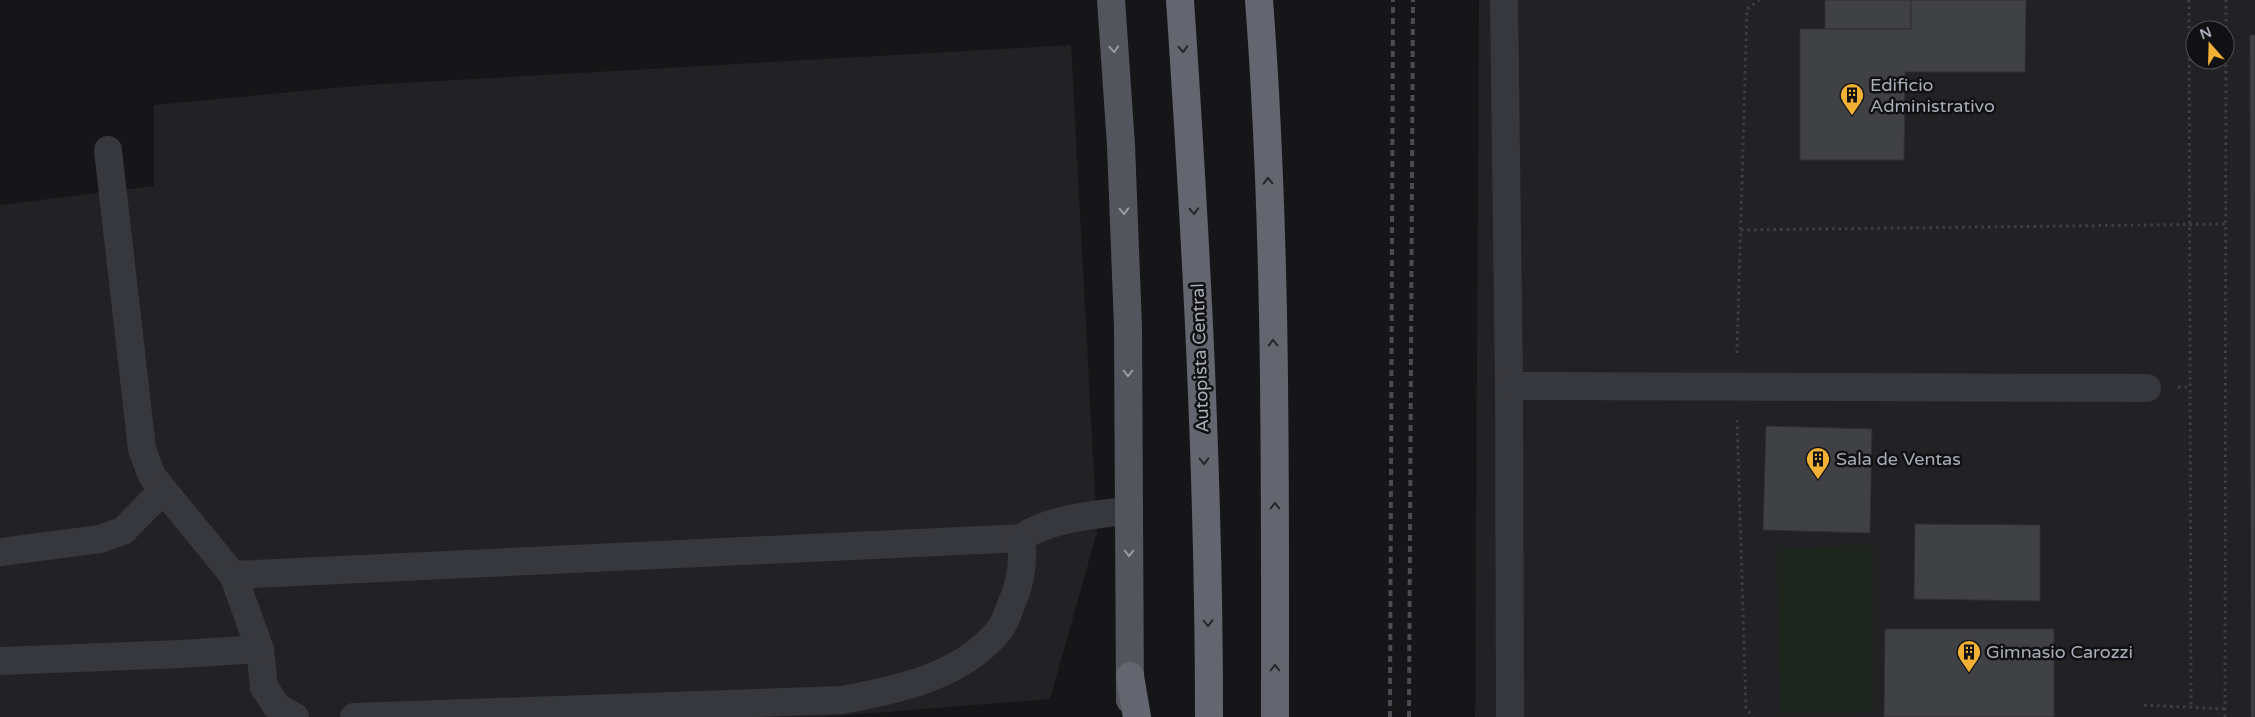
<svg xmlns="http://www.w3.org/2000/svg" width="2255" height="717" viewBox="0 0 2255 717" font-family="'Varela Round',sans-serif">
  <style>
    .built { fill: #222225; fill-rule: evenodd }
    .green { fill: #1e261f }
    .building { fill: #404145; stroke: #303034 }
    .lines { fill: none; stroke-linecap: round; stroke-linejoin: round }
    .path { stroke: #3d3f44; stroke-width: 3; stroke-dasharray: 2.5 4; stroke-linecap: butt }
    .minor { stroke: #37383d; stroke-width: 28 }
    .major { stroke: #53555c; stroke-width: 28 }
    .highway { stroke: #63666e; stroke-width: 28 }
    .rail { stroke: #4a4c52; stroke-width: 4; stroke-dasharray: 6 5; stroke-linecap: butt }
    .oneway { stroke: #979ba6 }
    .oneway2 { stroke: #26262a }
    .labels { text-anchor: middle; stroke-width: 5; stroke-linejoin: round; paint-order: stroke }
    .poi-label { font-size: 18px; fill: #a8adb8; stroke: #111113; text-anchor: start }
    .street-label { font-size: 18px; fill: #a8adb8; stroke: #111113 }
  </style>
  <rect width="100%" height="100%" fill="#161618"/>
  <g class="built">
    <path d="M 1479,0 L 2255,0 L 2255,717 L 1475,717 ZM 2195,30 L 2225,30 L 2225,60 L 2195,60 Z"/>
    <path d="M 1071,45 L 1097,532 L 1050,699 L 822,717 L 0,717 L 0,205 L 154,186 L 154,105 L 367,85 Z"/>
  </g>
  <path class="green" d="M 1873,546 L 1874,712 L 1779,713 L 1778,547 Z"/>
  <g class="building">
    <rect x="1825" y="0" width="86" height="29"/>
    <path d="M 1911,0 L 2026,0 L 2025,72 L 1905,72 L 1904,160 L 1800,160 L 1800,29 L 1911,29 Z"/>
    <path d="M 2250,35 L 2255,35 L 2255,717 L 2251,717 Z"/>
    <path d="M 1766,426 L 1872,429 L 1870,533 L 1763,530 Z"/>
    <path d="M 1915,524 L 2040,525 L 2040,601 L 1914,599 Z"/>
    <path d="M 1885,629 L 2054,629 L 2054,717 L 1884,717 Z"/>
  </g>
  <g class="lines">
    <g class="path">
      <path d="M 2189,0 L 2191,707"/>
      <path d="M 1741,230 L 2226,224"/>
      <path d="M 1737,353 L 1747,9 L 1759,0"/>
      <path d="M 2178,387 L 2190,387"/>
      <path d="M 1737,420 L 1746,708 L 1753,717"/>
      <path d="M 2144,705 L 2225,709"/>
      <path d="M 2225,717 L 2226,0"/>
    </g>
    <g class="minor">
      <path d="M 1504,0 L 1509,386 L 1510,717"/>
      <path d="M 108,150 L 142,449 L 152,476 L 233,575 L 260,649 L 264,687 L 277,707 L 295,717"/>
      <path d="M 1509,386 L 2147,388"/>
      <path d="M 0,552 L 100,539 L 123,531 L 163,490"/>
      <path d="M 233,575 L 1021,538 C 1051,517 1094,516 1129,510"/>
      <path d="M 0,661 L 181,654 L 260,649"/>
      <path d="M 354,717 L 842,700 C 897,690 964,676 1000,629 C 1005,623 1008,613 1011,605 C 1021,583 1024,561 1021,538"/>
    </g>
    <path class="major" d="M 1111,0 L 1121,145 L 1128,327 L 1130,700"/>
    <g class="highway">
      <path d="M 1180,0 C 1196,239 1209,478 1209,717"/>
      <path d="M 1259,0 C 1277,238 1275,478 1275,717"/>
      <path d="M 1130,676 L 1137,717"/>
    </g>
    <g class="rail">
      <path d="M 1390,717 L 1393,0"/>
      <path d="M 1409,717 L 1413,0"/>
    </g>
  </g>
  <defs><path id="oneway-chevron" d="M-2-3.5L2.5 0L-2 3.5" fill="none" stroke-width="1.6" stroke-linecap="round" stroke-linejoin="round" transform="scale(1.25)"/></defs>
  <g class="oneway">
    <use href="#oneway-chevron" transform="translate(1114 49) rotate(86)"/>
    <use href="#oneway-chevron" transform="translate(1124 211) rotate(88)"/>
    <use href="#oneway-chevron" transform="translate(1128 373) rotate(90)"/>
    <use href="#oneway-chevron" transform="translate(1129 553) rotate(90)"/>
  </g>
  <g class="oneway2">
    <use href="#oneway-chevron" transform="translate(1183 49) rotate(86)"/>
    <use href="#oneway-chevron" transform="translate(1268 181) rotate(-92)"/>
    <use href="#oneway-chevron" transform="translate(1194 211) rotate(87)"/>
    <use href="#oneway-chevron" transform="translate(1273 343) rotate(-92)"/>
    <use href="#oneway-chevron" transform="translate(1204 461) rotate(89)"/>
    <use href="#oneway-chevron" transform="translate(1275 506) rotate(-90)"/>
    <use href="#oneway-chevron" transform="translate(1208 623) rotate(89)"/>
    <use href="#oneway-chevron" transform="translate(1275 668) rotate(-90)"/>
  </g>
  <defs>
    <g id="building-pin" transform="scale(1.25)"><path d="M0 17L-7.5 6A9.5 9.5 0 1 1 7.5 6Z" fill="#f2b134" stroke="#111113"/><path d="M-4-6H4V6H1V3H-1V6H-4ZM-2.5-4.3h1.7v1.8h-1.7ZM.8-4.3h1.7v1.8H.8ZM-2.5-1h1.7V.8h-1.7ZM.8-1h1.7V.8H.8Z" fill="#111"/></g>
  </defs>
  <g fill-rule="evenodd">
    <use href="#building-pin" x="1852" y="95"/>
    <use href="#building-pin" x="1818" y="459"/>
    <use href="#building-pin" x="1969" y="652"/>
  </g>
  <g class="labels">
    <g class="poi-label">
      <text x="1870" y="91">Edificio<tspan x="1870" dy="21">Administrativo</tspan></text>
      <text x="1836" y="465">Sala de Ventas</text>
      <text x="1986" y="658">Gimnasio Carozzi</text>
    </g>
    <g class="street-label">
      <text transform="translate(1200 358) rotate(-92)" y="6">Autopista Central</text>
    </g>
  </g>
  <g transform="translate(2210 45) rotate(340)"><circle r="24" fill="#111113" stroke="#4d4f55"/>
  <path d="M0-4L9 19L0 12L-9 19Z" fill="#f2b134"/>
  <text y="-8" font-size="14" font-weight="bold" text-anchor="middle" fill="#a8adb8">N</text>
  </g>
</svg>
